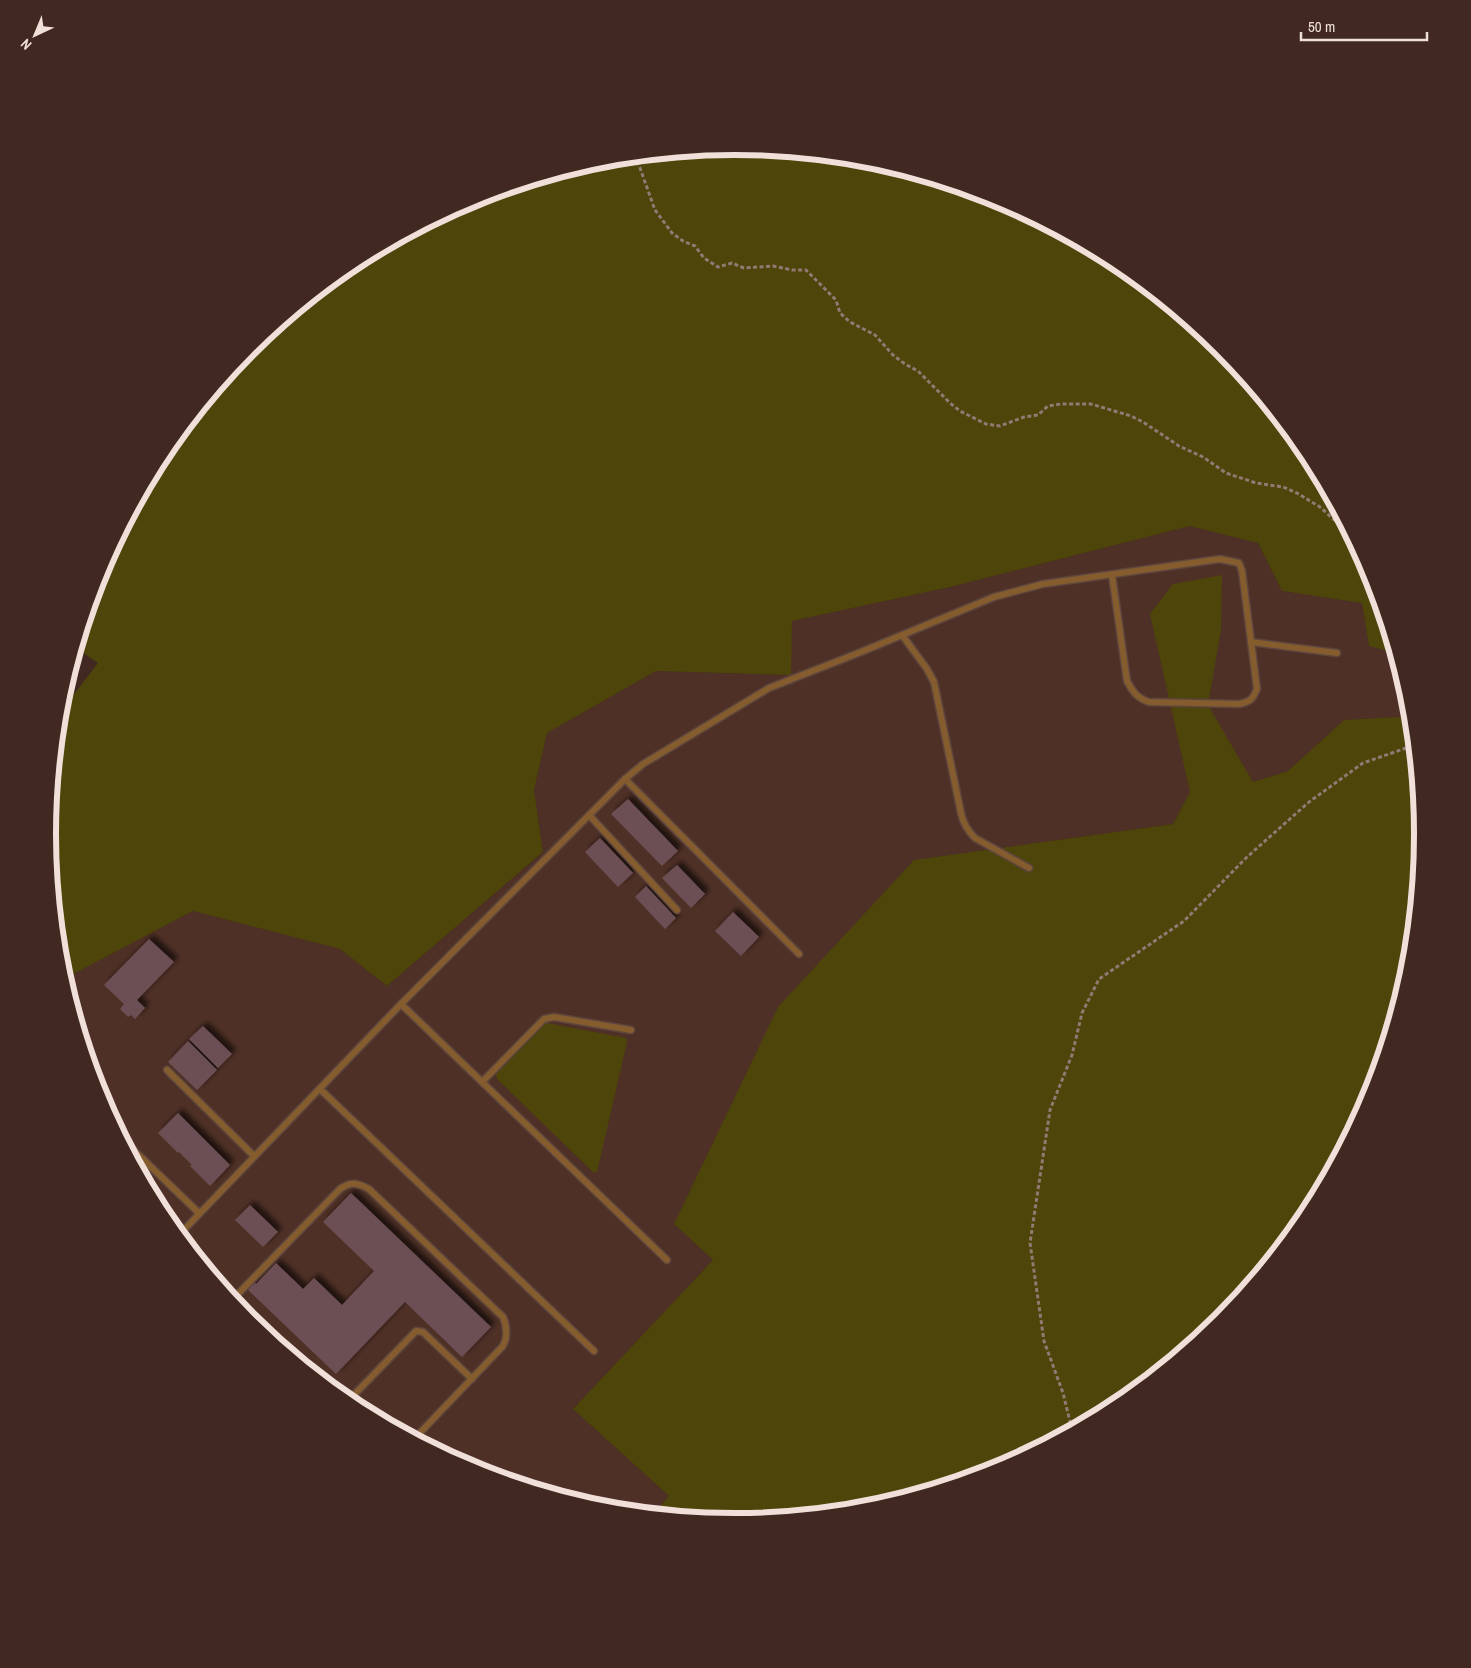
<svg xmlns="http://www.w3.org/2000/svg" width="1471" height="1668" viewBox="0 0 1471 1668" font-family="'Archivo Narrow',sans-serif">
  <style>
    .built { fill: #4f3026 }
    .green { fill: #4e450a }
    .building { fill: #6c4f54; filter: url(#shadow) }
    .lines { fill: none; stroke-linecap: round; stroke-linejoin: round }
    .service-casing { stroke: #5d453e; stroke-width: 9 }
    .path { stroke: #907a73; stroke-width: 3; stroke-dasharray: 4 2.5; stroke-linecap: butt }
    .service { stroke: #845c2e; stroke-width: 6 }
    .rim { fill: none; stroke: #f1e0da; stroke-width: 6 }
  </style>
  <defs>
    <filter id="shadow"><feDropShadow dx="4.5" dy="-4.5" stdDeviation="2.5" flood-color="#0009"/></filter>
  </defs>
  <rect width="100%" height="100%" fill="#412820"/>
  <path class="built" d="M 1190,526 L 1258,543 L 1282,591 L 1362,603 L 1369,646 L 1396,653 L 1410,700 L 1412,716 L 1344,720 L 1288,771 L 1253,782 L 1190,792 L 1173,824 L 914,860 L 778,1008 L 674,1224 L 713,1260 L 573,1409 L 669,1496 L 653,1514 L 601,1509 L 472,1470 L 353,1406 L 249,1320 L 163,1216 L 100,1097 L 64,979 L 193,911 L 340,949 L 387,986 L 543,852 L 534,790 L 547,733 L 656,671 L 790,675 L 792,621 L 950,587 Z"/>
  <g class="green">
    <path d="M 736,146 L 870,159 L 999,198 L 1118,262 L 1222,348 L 1308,452 L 1371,571 L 1396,653 L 1369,646 L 1362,603 L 1282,591 L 1258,543 L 1190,526 L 950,587 L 792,621 L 791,675 L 656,671 L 547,733 L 534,790 L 543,852 L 387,986 L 340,949 L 193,911 L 64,979 L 61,968 L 48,834 L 59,714 L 98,663 L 76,648 L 100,570 L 164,452 L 249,347 L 354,262 L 472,198 L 602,159 Z"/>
    <path d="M 1222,575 L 1221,629 L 1208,705 L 1253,782 L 1288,771 L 1344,720 L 1412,716 L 1423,834 L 1410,968 L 1371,1098 L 1307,1216 L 1222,1321 L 1117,1406 L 999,1470 L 869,1509 L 735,1522 L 653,1514 L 669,1496 L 573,1409 L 713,1260 L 674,1224 L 778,1007 L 914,860 L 1173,824 L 1190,792 L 1150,614 L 1173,584 Z"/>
    <path d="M 547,1023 L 626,1038 L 627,1042 L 597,1172 L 594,1173 L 497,1079 L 496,1074 L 498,1070 L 538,1028 Z"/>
  </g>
  <g class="building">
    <path d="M 628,799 L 678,851 L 662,866 L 611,814 Z"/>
    <path d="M 600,838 L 633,873 L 618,887 L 585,852 Z"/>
    <path d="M 677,865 L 705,894 L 691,908 L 662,878 Z"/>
    <path d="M 646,886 L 676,918 L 665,929 L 635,897 Z"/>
    <path d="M 733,912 L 759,937 L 741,956 L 715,931 Z"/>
    <path d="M 149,939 L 174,962 L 137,1000 L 145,1008 L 135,1019 L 131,1015 L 128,1017 L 120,1009 L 124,1004 L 104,985 Z"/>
    <path d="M 203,1026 L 232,1054 L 218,1068 L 189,1039 Z"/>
    <path d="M 188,1041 L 217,1070 L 197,1090 L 168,1062 Z"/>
    <path d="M 178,1113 L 230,1165 L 210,1186 L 190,1166 L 192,1165 L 179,1152 L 178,1153 L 158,1133 Z"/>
    <path d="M 351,1193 L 491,1327 L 462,1357 L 405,1302 L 336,1374 L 247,1289 L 254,1282 L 256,1284 L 276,1263 L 303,1289 L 314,1278 L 342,1305 L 374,1271 L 323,1222 Z"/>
    <path d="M 250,1205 L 278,1232 L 263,1247 L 235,1220 Z"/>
  </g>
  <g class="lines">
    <g class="service-casing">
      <g id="service">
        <path d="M 902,635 L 927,669 L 934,682 L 961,813 C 963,823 967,830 975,838 L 1029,868"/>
        <path d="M 1251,642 L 1337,653"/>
        <path d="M 625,779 L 799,954"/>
        <path d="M 589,815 L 677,910"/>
        <path d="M 401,1004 L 667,1260"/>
        <path d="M 167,1070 L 254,1156"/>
        <path d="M 482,1082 L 544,1019 L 554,1017 L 631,1030"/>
        <path d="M 320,1089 L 594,1351"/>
        <path d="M 122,1139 L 199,1213"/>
        <path d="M 179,1235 L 401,1004 L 625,779 L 643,764 L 769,688 L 861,652 L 994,597 L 1043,584 L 1220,559 L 1239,563 L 1242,571 L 1257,689 C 1253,699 1250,702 1239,704 L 1149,702 C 1137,698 1133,692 1127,681 L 1112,575"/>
        <path d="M 211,1274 L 316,1376"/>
        <path d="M 235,1297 L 340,1189 C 351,1181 358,1183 369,1189 L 503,1317 C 507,1326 508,1339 502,1347 L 414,1439"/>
        <path d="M 348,1401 L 416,1331 L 423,1332 L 472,1379"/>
      </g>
    </g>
    <g class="path">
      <path d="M 633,156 L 640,168 L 655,210 L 672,233 L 683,241 L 695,246 L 704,258 L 718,267 L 732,263 L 744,268 L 773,266 L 792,270 L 806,270 L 836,300 L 840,313 L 850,322 L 875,335 L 893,355 L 905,364 L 918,371 L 950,403 L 960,411 L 986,424 L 1000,426 L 1024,417 L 1038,415 L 1048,406 L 1061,404 L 1091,404 L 1131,416 L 1143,422 L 1179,446 L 1203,457 L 1226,473 L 1256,483 L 1283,487 L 1297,493 L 1320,507 L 1341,526 L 1359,547"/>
      <path d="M 1072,1430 L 1063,1393 L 1044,1341 L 1030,1243 L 1050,1110 L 1072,1055 L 1082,1013 L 1099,979 L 1184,921 L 1247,857 L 1309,802 L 1363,763 L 1415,745"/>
    </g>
    <use href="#service" class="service"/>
  </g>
  <path d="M0 0H1471V1668H0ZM56 834a679 679 0 1 1 1358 0a679 679 0 1 1-1358 0Z" fill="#412820" fill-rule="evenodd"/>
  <path class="rim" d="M56 834a679 679 0 1 1 1358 0a679 679 0 1 1-1358 0Z"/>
  <g transform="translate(35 35) rotate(224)" stroke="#412820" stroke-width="4" paint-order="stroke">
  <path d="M0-4L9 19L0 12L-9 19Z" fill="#f1e0da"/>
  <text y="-8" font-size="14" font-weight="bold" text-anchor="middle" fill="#f1e0da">N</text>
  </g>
  <path d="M1301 32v8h126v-8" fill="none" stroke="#f1e0da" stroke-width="2.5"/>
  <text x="1308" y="32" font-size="15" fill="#f1e0da" stroke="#412820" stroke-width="4" paint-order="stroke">50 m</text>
</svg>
